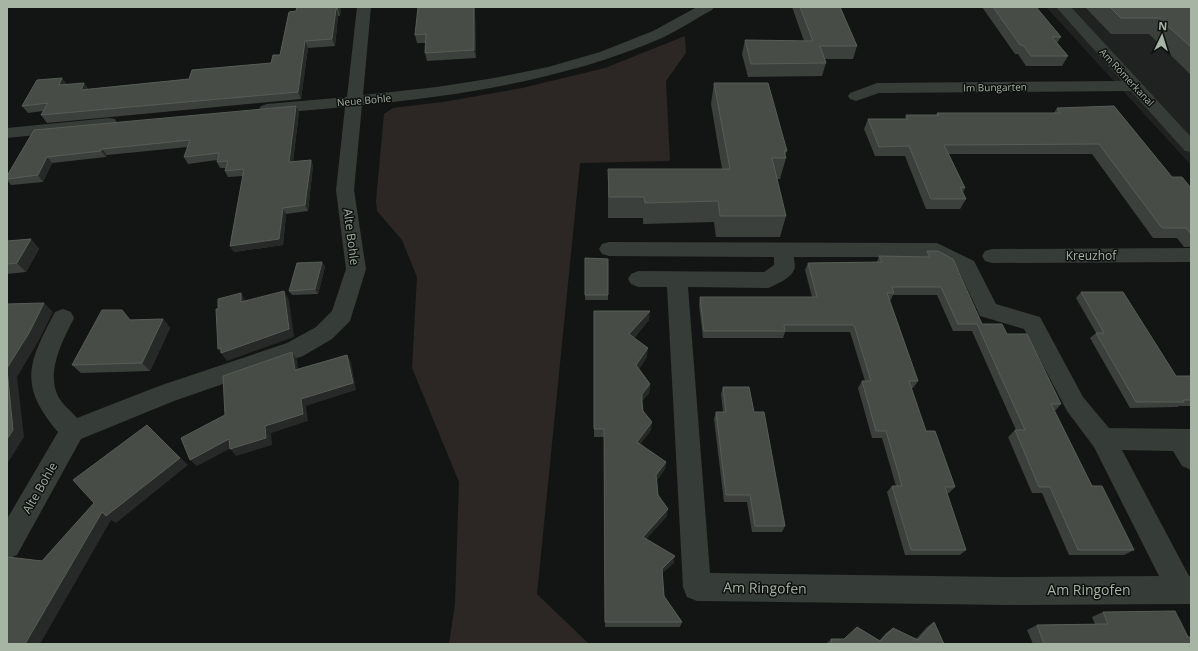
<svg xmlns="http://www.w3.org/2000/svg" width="1198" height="651" viewBox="0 0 1198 651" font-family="'Open Sans',sans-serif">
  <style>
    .built { fill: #1f2220 }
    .green { fill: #2c2724 }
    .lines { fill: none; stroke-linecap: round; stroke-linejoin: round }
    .minor { fill: #363c37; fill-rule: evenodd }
    .wall { fill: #3b403c }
    .shaded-wall { fill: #262927 }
    .building { fill: #474c47; stroke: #565d56 }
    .labels { text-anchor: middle; stroke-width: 3; stroke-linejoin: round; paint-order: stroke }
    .far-street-label { font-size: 10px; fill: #a7b5a5; stroke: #0e100f }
    .street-label { font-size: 12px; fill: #a7b5a5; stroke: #0e100f }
    .near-street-label { font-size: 14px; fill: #a7b5a5; stroke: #0e100f }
  </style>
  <rect width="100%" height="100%" fill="#131514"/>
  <path class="built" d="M 1046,7 L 1191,7 L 1191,165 Z"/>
  <path class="green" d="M 685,36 L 686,53 L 666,81 L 670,161 L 580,163 L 537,594 L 589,644 L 449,644 L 455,604 L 459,482 L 412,368 L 417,277 L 402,240 L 377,211 L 376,201 L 384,114 L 393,108 L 443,102 L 522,88 L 605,68 Z"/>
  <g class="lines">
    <g class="minor">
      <path d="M 357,7 L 371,7 L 363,95 L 437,87 L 494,78 L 548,67 L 600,52 L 653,31 L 697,7 L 714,7 L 712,10 C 695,19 679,30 662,38 C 567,79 465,95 362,105 L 354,190 L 366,269 L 350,321 L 332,339 L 303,356 L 174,401 L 81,439 L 17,555 L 7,559 L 7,519 L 58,432 C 18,385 28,363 55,312 L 63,309 L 71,312 L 74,318 C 63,340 46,371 58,396 C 62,404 71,411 77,418 L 159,386 L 287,343 L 316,327 L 332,311 L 346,269 L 336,190 L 345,107 L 267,114 L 261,112 L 259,109 L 261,106 L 267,104 L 347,97 Z"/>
      <path d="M 1056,7 L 1071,7 L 1191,137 L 1191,152 L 1185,151 L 1131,91 L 879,93 L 856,101 L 850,99 L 848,96 L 850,93 L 877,83 L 1122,81 Z"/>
      <path d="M 109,118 L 115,119 L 117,123 L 115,127 L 7,138 L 7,128 Z"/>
      <path d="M 609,242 L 937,243 L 974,261 L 996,304 L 1040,317 L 1083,397 L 1109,428 L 1191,429 L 1191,470 L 1182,466 L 1173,451 L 1122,450 L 1189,576 L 1191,576 L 1191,604 L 1006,605 L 697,601 L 687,597 L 683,587 L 667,287 L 638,287 L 631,284 L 628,279 L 631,274 L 638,271 L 764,272 L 774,265 L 774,257 L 609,256 L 602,254 L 599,249 L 602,244 ZM 794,257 L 934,257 L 959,271 L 980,316 L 1024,329 L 1067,411 L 1094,447 L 1159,576 L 1006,577 L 710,573 L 688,287 L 768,288 C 776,285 791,278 794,270 C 796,266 794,261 794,257 Z"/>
      <path d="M 1191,248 L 1191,262 L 992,263 L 985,261 L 982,256 L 985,251 L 992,249 Z"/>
    </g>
  </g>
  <g class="wall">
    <path d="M 341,7 L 340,16 L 338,16 L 335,46 L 308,48 L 301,99 L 47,123 L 41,115 L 43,111 L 28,113 L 22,106 L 62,78 L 67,85 L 84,83 L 88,89 L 189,79 L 271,63 L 280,55 L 289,12 Z"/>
    <path d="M 474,7 L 475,13 L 476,58 L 427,61 L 425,53 L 425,43 L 417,43 L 415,35 Z"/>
    <path d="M 792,7 L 840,7 L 857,46 L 853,59 L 825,59 L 826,63 L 822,76 L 748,77 L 742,54 L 745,40 L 804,41 Z"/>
    <path d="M 982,7 L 1036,7 L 1061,37 L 1057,43 L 1068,56 L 1062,66 L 1026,66 L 1018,54 L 1015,54 Z"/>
    <path d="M 1085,7 L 1191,7 L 1191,75 L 1149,34 L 1111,34 Z"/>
    <path d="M 714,83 L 787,151 L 785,155 L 786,158 L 780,179 L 777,179 L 786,216 L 780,237 L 716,237 L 714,222 L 643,224 L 643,218 L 608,218 L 608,169 L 722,169 L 711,104 Z"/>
    <path d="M 1057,108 L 1191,188 L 1191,247 L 1184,247 L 1177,238 L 1153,238 L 1092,154 L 949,154 L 965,188 L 963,192 L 966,199 L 960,209 L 926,209 L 905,156 L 875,156 L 864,129 L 868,119 L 905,119 L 906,115 L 936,115 L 937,113 L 1054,113 Z"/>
    <path d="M 299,112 L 293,162 L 311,160 L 313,166 L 308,211 L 286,214 L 283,245 L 234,252 L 230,246 L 243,176 L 228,177 L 225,171 L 226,168 L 220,168 L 217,162 L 217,160 L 188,164 L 184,157 L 188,147 L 107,155 L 106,157 L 52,163 L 43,182 L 11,185 L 7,180 L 7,176 L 34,130 Z"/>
    <path d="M 31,239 L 39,249 L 26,272 L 7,274 L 7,241 Z"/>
    <path d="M 927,251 L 982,324 L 1007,334 L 1061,404 L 1055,411 L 1092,486 L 1134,550 L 1124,555 L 1069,555 L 1042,493 L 1032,493 L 1008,437 L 1015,430 L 1016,430 L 972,331 L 953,331 L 937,295 L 893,295 L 890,301 L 918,381 L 913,388 L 911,388 L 926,431 L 955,487 L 949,493 L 947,493 L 966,550 L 960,555 L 905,555 L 887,492 L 892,486 L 896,486 L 882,438 L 872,438 L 858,388 L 862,381 L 865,381 L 850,332 L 785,332 L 783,338 L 703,338 L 699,305 L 700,297 L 812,297 L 805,270 L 808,263 L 877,262 L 879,256 L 924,257 Z"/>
    <path d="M 585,258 L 608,259 L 608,300 L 585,300 Z"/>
    <path d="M 322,262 L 325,267 L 318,294 L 292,295 L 289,291 Z"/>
    <path d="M 1081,292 L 1176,376 L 1191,376 L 1191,406 L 1179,406 L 1177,407 L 1130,408 L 1090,338 L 1096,333 L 1076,298 Z"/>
    <path d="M 594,311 L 649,320 L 634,338 L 647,357 L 639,369 L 650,384 L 649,393 L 642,401 L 643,411 L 651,430 L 640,444 L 666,462 L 665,469 L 657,480 L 658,495 L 667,516 L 646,539 L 674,563 L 662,573 L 664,596 L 682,622 L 680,627 L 605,627 L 604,437 L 594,437 Z"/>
    <path d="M 163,319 L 170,328 L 150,371 L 81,373 L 72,365 L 130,320 Z"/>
    <path d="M 723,387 L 754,412 L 785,526 L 782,532 L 752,532 L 747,502 L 724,502 L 714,419 L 716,412 L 723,412 L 721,394 Z"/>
    <path d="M 1103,612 L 1188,637 L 1191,644 L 1033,644 L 1027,630 L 1037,625 L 1095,624 L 1092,617 Z"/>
    <path d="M 934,622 L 944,644 L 826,644 L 831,639 L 879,641 L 886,633 L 893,628 L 916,639 L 927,627 Z"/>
  </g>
  <g class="shaded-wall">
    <path d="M 338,7 L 341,7 L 340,16 L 338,8 Z"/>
    <path d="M 474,7 L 475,13 L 476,58 L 474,50 Z"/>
    <path d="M 336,9 L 338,16 L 335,46 L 332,39 Z"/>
    <path d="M 305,41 L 308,48 L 301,99 L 298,92 Z"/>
    <path d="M 62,78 L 67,85 L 59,85 Z"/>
    <path d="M 84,83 L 89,91 L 81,90 Z"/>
    <path d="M 296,106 L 299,112 L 292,168 L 289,162 Z"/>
    <path d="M 102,149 L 107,155 L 106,157 L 101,151 Z"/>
    <path d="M 47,157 L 52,163 L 43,182 L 38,175 Z"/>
    <path d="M 311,160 L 313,166 L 308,211 L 305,205 Z"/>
    <path d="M 283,208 L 286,214 L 283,245 L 234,252 L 230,246 Z"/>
    <path d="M 31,239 L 39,249 L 26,272 L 17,263 Z"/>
    <path d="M 322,262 L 325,267 L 318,294 L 315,289 Z"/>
    <path d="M 284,291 L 289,300 L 294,337 L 227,361 L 218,349 Z"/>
    <path d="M 241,293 L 246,302 L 241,302 Z"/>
    <path d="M 44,303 L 53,312 L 38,342 L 17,377 L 24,437 L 7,464 L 7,368 Z"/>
    <path d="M 650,311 L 649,320 L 629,343 L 629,334 Z"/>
    <path d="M 163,319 L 170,328 L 150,371 L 142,363 Z"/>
    <path d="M 648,348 L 647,357 L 636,374 L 636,365 Z"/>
    <path d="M 292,352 L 297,360 L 299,377 L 295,370 Z"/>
    <path d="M 347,355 L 351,362 L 356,390 L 306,406 L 308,421 L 271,433 L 272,445 L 236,456 L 230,449 L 265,426 L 301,399 Z"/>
    <path d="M 650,384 L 649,393 L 641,402 L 642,394 Z"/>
    <path d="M 652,422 L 651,430 L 636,450 L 637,442 Z"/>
    <path d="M 147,425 L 188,465 L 116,523 L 111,520 L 40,644 L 25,644 Z"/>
    <path d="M 229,439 L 235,446 L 197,466 L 190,460 Z"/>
    <path d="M 666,462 L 665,469 L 655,482 L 656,475 Z"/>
    <path d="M 668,509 L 667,516 L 642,544 L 643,537 Z"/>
    <path d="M 675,556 L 674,563 L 660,575 L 662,569 Z"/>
  </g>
  <g class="building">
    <path d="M 297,7 L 338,7 L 338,8 L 336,9 L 332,39 L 305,41 L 298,92 L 41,115 L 48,103 L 22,106 L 37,80 L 62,78 L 59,85 L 84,83 L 81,90 L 189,79 L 192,70 L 271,63 L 273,55 L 280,55 L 289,12 L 296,11 Z"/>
    <path d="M 418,7 L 474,7 L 474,50 L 425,53 L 426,34 L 415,35 Z"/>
    <path d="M 800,7 L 840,7 L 857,46 L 820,46 L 826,63 L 751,64 L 745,40 L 813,41 Z"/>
    <path d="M 993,7 L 1036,7 L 1061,37 L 1052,37 L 1068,56 L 1031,56 L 1023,45 L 1020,45 Z"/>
    <path d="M 1110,7 L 1191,7 L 1191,47 L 1159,18 L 1121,18 Z"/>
    <path d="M 714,83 L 768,83 L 787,151 L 784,151 L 786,158 L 772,158 L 786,216 L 720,216 L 718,201 L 645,203 L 644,197 L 609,197 L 608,169 L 730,169 Z"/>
    <path d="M 296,106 L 289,162 L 311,160 L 305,205 L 283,208 L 279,239 L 230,246 L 244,169 L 225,171 L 228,161 L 217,162 L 219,153 L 184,157 L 190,140 L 102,149 L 101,151 L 47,157 L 38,175 L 7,179 L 7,176 L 34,130 Z"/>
    <path d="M 1114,106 L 1172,177 L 1182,177 L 1191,188 L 1191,234 L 1186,228 L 1162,228 L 1099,144 L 944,145 L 965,188 L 960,187 L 966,199 L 931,199 L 909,146 L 879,147 L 868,119 L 908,119 L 906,115 L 939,115 L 937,113 L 1060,113 L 1057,108 Z"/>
    <path d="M 31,239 L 17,263 L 7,264 L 7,241 Z"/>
    <path d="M 927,251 L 938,251 L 953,259 L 982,324 L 1002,324 L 1007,334 L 1027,334 L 1061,404 L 1051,404 L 1092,486 L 1102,486 L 1134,550 L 1078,550 L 1050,487 L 1039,487 L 1015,430 L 1025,430 L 977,324 L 958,324 L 941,287 L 892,287 L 894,293 L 887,293 L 918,381 L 909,381 L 926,431 L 935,431 L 955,487 L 945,487 L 966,550 L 911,550 L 892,486 L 902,486 L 886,431 L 876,431 L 862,381 L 871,381 L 854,325 L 784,325 L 785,331 L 704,331 L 700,297 L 817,297 L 808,263 L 882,262 L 879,256 L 930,257 Z"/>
    <path d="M 585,258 L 608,259 L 608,295 L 585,295 Z"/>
    <path d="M 322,262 L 315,289 L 289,291 L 297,263 Z"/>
    <path d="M 284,291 L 289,329 L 221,353 L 221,348 L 218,349 L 216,309 L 218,309 L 218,299 L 241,293 L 241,302 Z"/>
    <path d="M 1081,292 L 1123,292 L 1176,376 L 1191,376 L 1191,400 L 1183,400 L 1184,402 L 1136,402 L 1096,333 L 1104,333 Z"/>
    <path d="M 44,303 L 29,333 L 7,368 L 7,304 Z"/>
    <path d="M 102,310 L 122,310 L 130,320 L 163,319 L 142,363 L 72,365 Z"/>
    <path d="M 594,311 L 650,311 L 629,334 L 648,348 L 636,365 L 650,384 L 642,394 L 642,402 L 643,411 L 652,422 L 637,442 L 666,462 L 656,475 L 658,495 L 668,509 L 643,537 L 675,556 L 662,569 L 664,596 L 682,622 L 605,622 L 604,429 L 594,429 Z"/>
    <path d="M 292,352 L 295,370 L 347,355 L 353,383 L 301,399 L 303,414 L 265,426 L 266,438 L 230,449 L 229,439 L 190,460 L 181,438 L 225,415 L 223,376 Z"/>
    <path d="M 7,369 L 13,430 L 7,439 Z"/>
    <path d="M 723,387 L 749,387 L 754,412 L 764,412 L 785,526 L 755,526 L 750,495 L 726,495 L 716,412 L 726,412 Z"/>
    <path d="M 147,425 L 180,458 L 106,516 L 102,512 L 25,644 L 7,644 L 7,558 L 8,557 L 42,561 L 94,503 L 73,480 Z"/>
    <path d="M 1175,611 L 1188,637 L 1191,637 L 1191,644 L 1044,644 L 1037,625 L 1108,624 L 1103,612 Z"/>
    <path d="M 934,622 L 944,644 L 832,644 L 831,639 L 844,639 L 857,627 L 880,641 L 893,628 L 918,640 Z"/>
  </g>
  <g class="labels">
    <g class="far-street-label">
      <text transform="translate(1127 77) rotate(47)" y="4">Am Römerkanal</text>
      <text transform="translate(995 87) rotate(-1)" y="4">Im Bungarten</text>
      <text transform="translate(364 100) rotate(-5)" y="4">Neue Bohle</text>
    </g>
    <g class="street-label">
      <text transform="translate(351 237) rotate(83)" y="4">Alte Bohle</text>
      <text x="1091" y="260">Kreuzhof</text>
      <text transform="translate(40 488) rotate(-60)" y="4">Alte Bohle</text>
    </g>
    <g class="near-street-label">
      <text transform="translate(765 588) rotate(1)" y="5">Am Ringofen</text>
      <text x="1089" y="595">Am Ringofen</text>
    </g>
  </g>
  <rect width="1198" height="651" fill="none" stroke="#a7b5a5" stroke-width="16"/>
  <g transform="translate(1162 36) rotate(4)" stroke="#0e100f" stroke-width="3" paint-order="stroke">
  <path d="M0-3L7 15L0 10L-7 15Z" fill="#a7b5a5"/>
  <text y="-6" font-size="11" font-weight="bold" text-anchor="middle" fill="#a7b5a5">N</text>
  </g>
</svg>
